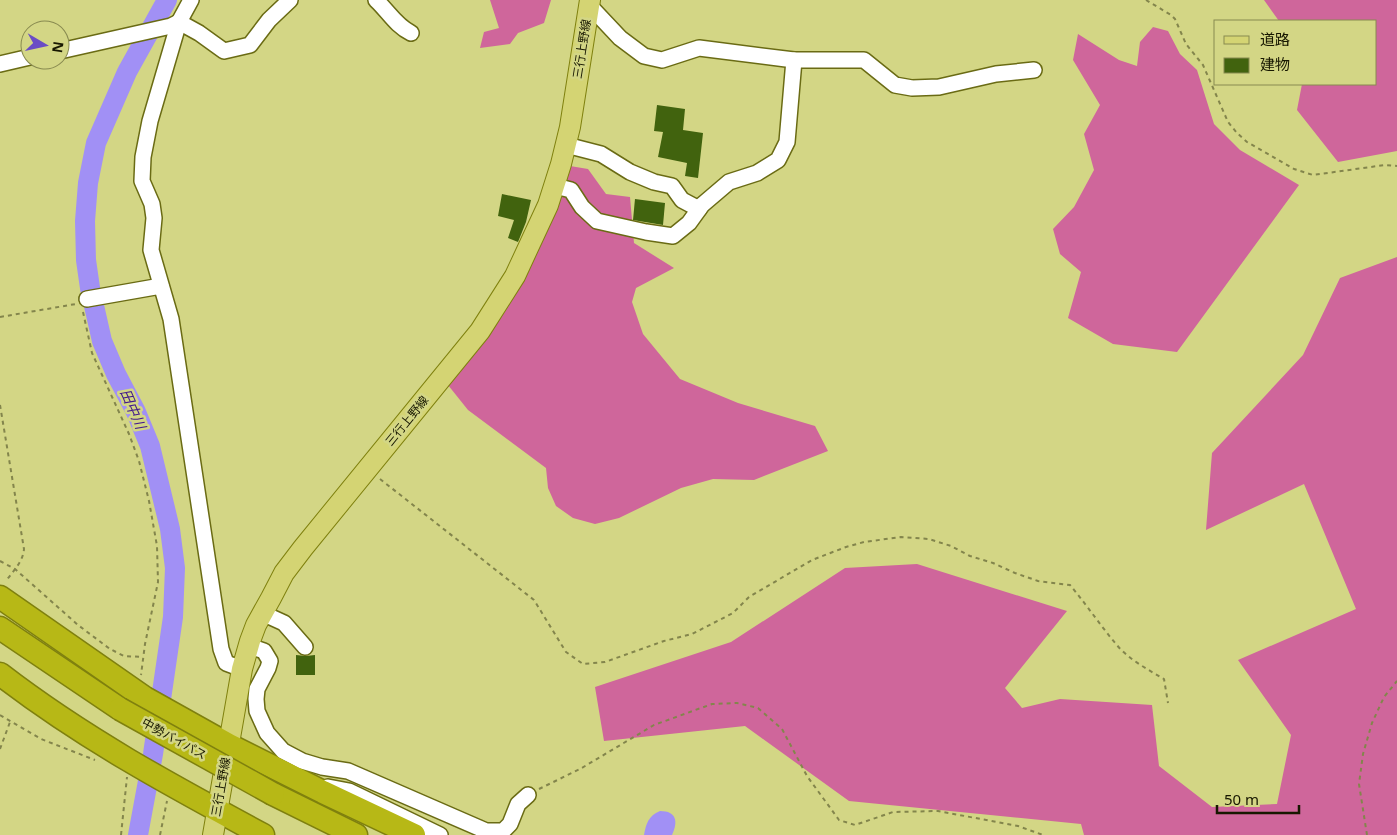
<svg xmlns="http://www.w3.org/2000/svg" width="1397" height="835" viewBox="0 0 1397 835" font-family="'Noto Sans','Noto Sans JP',sans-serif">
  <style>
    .forest { fill: #cf669b }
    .water { fill: #a190f5 }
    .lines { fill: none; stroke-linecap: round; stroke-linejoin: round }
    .river { stroke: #a190f5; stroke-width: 20 }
    .building { fill: #41630e }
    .minor-casing { stroke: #6a6b14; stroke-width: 18 }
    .major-casing { stroke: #7f800e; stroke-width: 22 }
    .highway-casing { stroke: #7f800e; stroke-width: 25 }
    .path { stroke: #83854c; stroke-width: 2; stroke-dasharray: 4 4; stroke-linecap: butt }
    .minor { stroke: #fff; stroke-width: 15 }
    .major { stroke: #d4d473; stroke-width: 20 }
    .highway { stroke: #b7b816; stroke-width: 22 }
    .highway-bridge-casing { stroke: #7f800e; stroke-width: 25; stroke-linecap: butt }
    .highway-bridge { stroke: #b7b816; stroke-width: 22 }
    .labels { text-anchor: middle; stroke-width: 5; stroke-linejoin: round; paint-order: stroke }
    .street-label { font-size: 12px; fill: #171700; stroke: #d3d685 }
    .water-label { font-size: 14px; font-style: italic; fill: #40168c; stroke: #d3d685 }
  </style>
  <rect width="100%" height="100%" fill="#d3d685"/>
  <g class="forest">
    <path d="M 490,0 L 551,0 L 544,23 L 518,33 L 510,44 L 480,48 L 484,32 L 499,28 Z"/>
    <path d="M 1264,0 L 1397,0 L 1397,151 L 1338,162 L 1297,110 L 1302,84 L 1376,84 L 1376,21 L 1279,21 Z"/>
    <path d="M 1153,27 L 1168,31 L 1180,54 L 1197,70 L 1214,124 L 1240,150 L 1299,185 L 1177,352 L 1113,344 L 1068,318 L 1081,272 L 1060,254 L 1053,229 L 1074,207 L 1094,170 L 1084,134 L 1100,105 L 1073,60 L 1078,34 L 1119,60 L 1137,66 L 1140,42 Z"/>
    <path d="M 570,166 L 588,169 L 606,194 L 630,197 L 634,243 L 674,268 L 636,288 L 632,302 L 643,334 L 680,379 L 738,403 L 815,426 L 828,451 L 754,480 L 713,479 L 681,488 L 619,518 L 595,524 L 573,518 L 556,506 L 548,488 L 546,468 L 468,410 L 448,385 Z"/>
    <path d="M 1397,257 L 1397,835 L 1084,835 L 1081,824 L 849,801 L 745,726 L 604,741 L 595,687 L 731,642 L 845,568 L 917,564 L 1067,611 L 1005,688 L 1022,708 L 1060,699 L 1152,705 L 1159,766 L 1212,807 L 1277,804 L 1291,735 L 1238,660 L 1356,609 L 1304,484 L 1206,530 L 1212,453 L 1303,355 L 1340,278 Z"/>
  </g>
  <path class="water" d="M 660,811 C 677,811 678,822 672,835 L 644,835 C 646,824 648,816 660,811 Z"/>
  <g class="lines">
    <path class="river" d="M 138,835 L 153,754 L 173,617 L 175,568 L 170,529 L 150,446 L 136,412 L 116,374 L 102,341 L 90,288 L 86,260 L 85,221 L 88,183 L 96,143 L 127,72 L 167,0"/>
  </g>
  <g class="building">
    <path d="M 657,105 L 685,109 L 683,130 L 703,133 L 698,178 L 685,176 L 687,163 L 658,157 L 663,132 L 654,131 Z"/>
    <path d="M 502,194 L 531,200 L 526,222 L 518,242 L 508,238 L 514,220 L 498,216 Z"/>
    <path d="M 635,199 L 665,203 L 663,225 L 633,220 Z"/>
    <path d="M 296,655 L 306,656 L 315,655 L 315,675 L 296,675 Z"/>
  </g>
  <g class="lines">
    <g class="minor-casing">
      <g id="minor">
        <path d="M 191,0 L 179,22 L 150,121 L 143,157 L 142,181 L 152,204 L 154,218 L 151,250 L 171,319 L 221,649 L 226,663 L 242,669"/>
        <path d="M 376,0 C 388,11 396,26 411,33"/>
        <path d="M 589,5 L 620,38 L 644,56 L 662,60 L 699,48 L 794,60 L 864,60 L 895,85 L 912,88 L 939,87 L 996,74 L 1034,70"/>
        <path d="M 60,51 L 171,26 L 179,22 L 199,33 L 224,51 L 250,45 L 269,20 L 290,0"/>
        <path d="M 0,64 L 30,57"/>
        <path d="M 566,145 L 601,154 L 630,172 L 654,182 L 672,186 L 682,200 L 699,209"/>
        <path d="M 555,186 L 571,190 L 582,207 L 597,221 L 646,232 L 673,236 L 689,223 L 702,205 L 729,182 L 757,173 L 778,160 L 787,142 L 794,60"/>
        <path d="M 87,299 L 161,286"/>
        <path d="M 262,613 L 284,623 L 305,647"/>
        <path d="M 249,646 L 264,651 L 270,661 L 268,668 L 257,689 L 256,699 L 257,711 L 267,733 L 283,751 L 302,761 L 322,767 L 348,771 L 486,831 L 503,831 L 510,824 L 518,804 L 528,795"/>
        <path d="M 328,787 L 349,791 L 440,835"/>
      </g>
    </g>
    <g class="major-casing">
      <path id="major" d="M 213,835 L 242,669 L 250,641 L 256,625 L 271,598 L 284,573 L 303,548 L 480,331 L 515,276 L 548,205 L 561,164 L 570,127 L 590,0"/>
    </g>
    <g class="highway-casing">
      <g id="highway">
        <path d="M 0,597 L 145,698 L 229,745 L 323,792 L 414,835"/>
        <path d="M 0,628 L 120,709"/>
        <path d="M 0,674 C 83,738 172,786 263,835"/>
        <path d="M 273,794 L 356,835"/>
      </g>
    </g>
    <g class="path">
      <path d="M 1146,0 L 1171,15 L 1175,19 L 1186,44 L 1203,65 L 1228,122 L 1237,133 L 1247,142 L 1294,169 L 1313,175 L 1385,165 L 1397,166"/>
      <path d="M 83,312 L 92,353 L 129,434 L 139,461 L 149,501 L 157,546 L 158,582 L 145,644 L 141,675"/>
      <path d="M 0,317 L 76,304"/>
      <path d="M 0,405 L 24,549 C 23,562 13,571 6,581"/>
      <path d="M 380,479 L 534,600 L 566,652 L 583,664 L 605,662 L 664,641 L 692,634 L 733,613 L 749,597 L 812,560 L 846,547 L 864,542 L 901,537 L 929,539 L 951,546 L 970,556 L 993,563 L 1015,573 L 1038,581 L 1070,585 C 1086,604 1100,625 1116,644 C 1128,659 1147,669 1164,679 L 1168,703"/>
      <path d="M 0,561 L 15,569 L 78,625 L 110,649 L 124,656 L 142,657"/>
      <path d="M 0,715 L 41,739 L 95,760"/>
      <path d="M 0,749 L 10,722"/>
      <path d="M 539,789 L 580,769 L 654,725 L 712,704 L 737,703 L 758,708 L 782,729 L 807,776 L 839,820 L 855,825 L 893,812 L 938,811 L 1018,826 L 1043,835"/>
      <path d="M 121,835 L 127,777"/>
      <path d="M 160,835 L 167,801"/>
      <path d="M 1367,835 L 1359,784 L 1363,754 L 1372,723 L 1384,697 L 1397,681"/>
    </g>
    <use href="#minor" class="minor"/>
    <use href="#major" class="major"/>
    <use href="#highway" class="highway"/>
    <g class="highway-bridge-casing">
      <path id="highway-bridge" d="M 120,709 L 273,794"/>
    </g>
    <use href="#highway-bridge" class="highway-bridge"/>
  </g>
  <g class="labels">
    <g class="street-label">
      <text transform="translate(582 49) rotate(-81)" y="4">三行上野線</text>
      <text transform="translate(407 421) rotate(-51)" y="4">三行上野線</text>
      <text transform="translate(174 739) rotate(29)" y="4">中勢バイパス</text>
      <text transform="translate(221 787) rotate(-80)" y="4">三行上野線</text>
    </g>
    <g class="water-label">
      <text transform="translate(133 409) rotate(66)" y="5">田中川</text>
    </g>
  </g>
  <rect x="1214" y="20" width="162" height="65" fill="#d3d685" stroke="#888a50"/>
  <rect x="1224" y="36" width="25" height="8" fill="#d4d473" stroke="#888a50"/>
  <text x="1260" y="45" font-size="15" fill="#171700">道路</text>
  <rect x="1224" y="58" width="25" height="15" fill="#41630e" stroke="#888a50"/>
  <text x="1260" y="70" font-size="15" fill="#171700">建物</text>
  <g transform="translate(45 45) rotate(99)"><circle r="24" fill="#d3d685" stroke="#888a50"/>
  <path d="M0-4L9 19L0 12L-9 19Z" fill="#6a4cc5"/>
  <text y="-8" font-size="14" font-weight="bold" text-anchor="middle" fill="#171700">N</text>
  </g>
  <path d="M1217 805v8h82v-8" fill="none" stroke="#171700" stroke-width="2.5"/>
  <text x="1224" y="805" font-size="15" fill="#171700" stroke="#d3d685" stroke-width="4" paint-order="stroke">50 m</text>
</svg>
